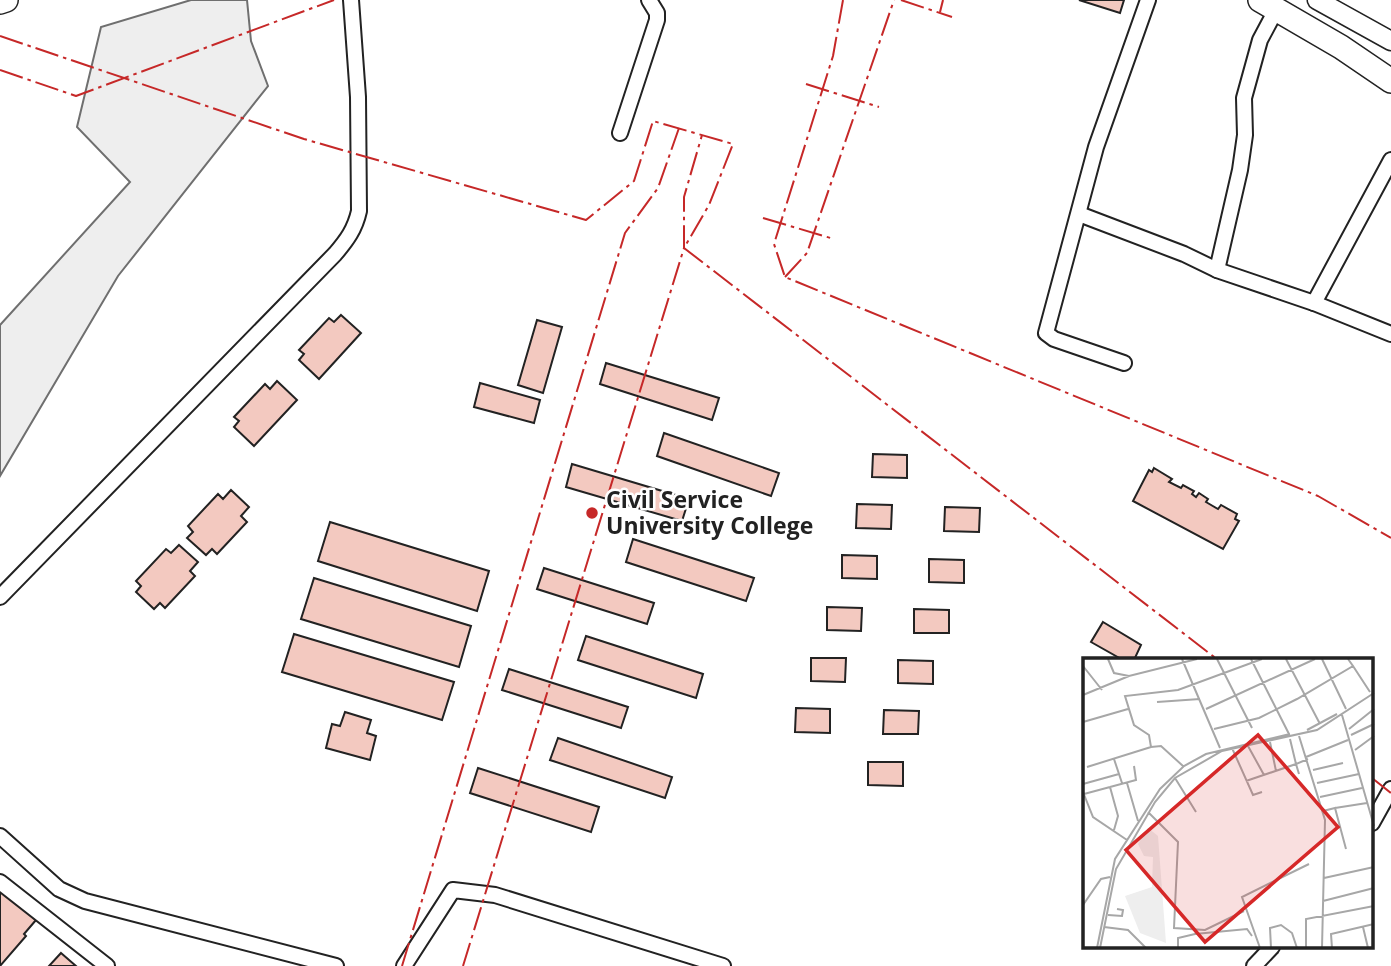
<svg xmlns="http://www.w3.org/2000/svg" width="1391" height="966" viewBox="0 0 1391 966" font-family="'Open Sans',sans-serif">
  <style>
    .green { fill: #eee; stroke: #6f6f6f; stroke-width: 2 }
    .building { fill: #f3c9c0; stroke: #222; stroke-width: 2 }
    .lines { fill: none; stroke-linecap: round; stroke-linejoin: round }
    .minor-casing { stroke: #222; stroke-width: 18 }
    .tertiary-casing { stroke: #222; stroke-width: 21 }
    .primary-casing { stroke: #222; stroke-width: 26 }
    .minor { stroke: #fff; stroke-width: 14 }
    .tertiary { stroke: #fff; stroke-width: 18 }
    .primary { stroke: #fff; stroke-width: 23 }
    .power { stroke: #c62828; stroke-width: 2; stroke-dasharray: 24 5 3.5 5; stroke-linecap: butt }
    .poi-dot { fill: #c62828; stroke: #fff; stroke-width: 2.5 }
    .labels { text-anchor: middle; stroke-width: 5; stroke-linejoin: round; paint-order: stroke }
    .poi-label { font-size: 23px; font-weight: bold; fill: #222; stroke: #fff; text-anchor: start }
    .inset-road { fill: none; stroke: #a7a7a7; stroke-width: 2 }
    .view { fill: #d62828; fill-opacity: 0.15; stroke: #d62828; stroke-width: 3.5 }
    .inset-edge { fill: none; stroke: #222; stroke-width: 3.5 }
  </style>
  <rect width="100%" height="100%" fill="#fff"/>
  <path class="green" d="M 191,0 L 247,0 L 251,41 L 268,86 L 118,276 L 0,476 L 0,325 L 130,182 L 77,127 L 101,27 Z"/>
  <g class="building">
    <path d="M 1079,0 L 1124,0 L 1120,13 Z"/>
    <path d="M 341,315 L 361,333 L 319,379 L 299,360 L 304,354 L 299,350 L 329,318 L 334,322 Z"/>
    <path d="M 537,320 L 562,327 L 543,393 L 518,385 Z"/>
    <path d="M 606,363 L 719,398 L 712,420 L 600,384 Z"/>
    <path d="M 277,381 L 297,400 L 254,446 L 234,427 L 239,421 L 234,417 L 265,384 L 270,389 Z"/>
    <path d="M 480,383 L 540,400 L 534,423 L 474,407 Z"/>
    <path d="M 664,433 L 779,473 L 771,496 L 657,456 Z"/>
    <path d="M 873,454 L 907,455 L 907,478 L 872,477 Z"/>
    <path d="M 572,464 L 689,499 L 682,521 L 566,487 Z"/>
    <path d="M 1154,468 L 1172,479 L 1169,482 L 1181,488 L 1183,485 L 1194,491 L 1192,494 L 1196,497 L 1199,493 L 1208,499 L 1206,502 L 1218,509 L 1221,505 L 1237,514 L 1235,519 L 1239,521 L 1223,549 L 1133,501 L 1149,470 L 1152,472 Z"/>
    <path d="M 231,490 L 249,507 L 241,516 L 247,522 L 217,554 L 212,549 L 206,555 L 187,538 L 193,532 L 188,526 L 218,494 L 223,499 Z"/>
    <path d="M 857,504 L 892,505 L 891,529 L 856,528 Z"/>
    <path d="M 945,507 L 980,508 L 979,532 L 944,531 Z"/>
    <path d="M 330,522 L 489,571 L 477,611 L 318,561 Z"/>
    <path d="M 633,539 L 754,578 L 746,601 L 626,562 Z"/>
    <path d="M 179,545 L 198,562 L 190,571 L 195,576 L 165,608 L 160,603 L 154,609 L 136,592 L 141,586 L 136,581 L 166,549 L 171,553 Z"/>
    <path d="M 842,555 L 877,556 L 877,579 L 842,578 Z"/>
    <path d="M 929,559 L 964,560 L 964,583 L 929,582 Z"/>
    <path d="M 544,568 L 654,603 L 647,624 L 537,589 Z"/>
    <path d="M 314,578 L 471,626 L 459,667 L 301,619 Z"/>
    <path d="M 827,607 L 862,608 L 861,631 L 827,630 Z"/>
    <path d="M 914,609 L 949,610 L 949,633 L 914,633 Z"/>
    <path d="M 1103,622 L 1141,645 L 1134,660 L 1123,660 L 1091,642 Z"/>
    <path d="M 294,634 L 454,682 L 442,720 L 282,672 Z"/>
    <path d="M 586,636 L 703,674 L 696,698 L 578,660 Z"/>
    <path d="M 811,658 L 846,658 L 845,682 L 811,681 Z"/>
    <path d="M 898,660 L 933,661 L 933,684 L 898,683 Z"/>
    <path d="M 509,669 L 628,707 L 621,728 L 502,690 Z"/>
    <path d="M 796,708 L 830,709 L 830,733 L 795,732 Z"/>
    <path d="M 884,710 L 919,711 L 918,734 L 883,734 Z"/>
    <path d="M 345,712 L 371,720 L 367,733 L 376,736 L 370,760 L 326,748 L 332,724 L 340,726 Z"/>
    <path d="M 558,738 L 672,777 L 665,798 L 550,760 Z"/>
    <path d="M 868,762 L 903,762 L 903,786 L 868,785 Z"/>
    <path d="M 478,768 L 599,807 L 591,832 L 470,793 Z"/>
    <path d="M 0,888 L 36,920 L 24,934 L 26,936 L 0,966 Z"/>
    <path d="M 61,953 L 76,966 L 49,966 Z"/>
  </g>
  <g class="lines">
    <g class="minor-casing">
      <g id="minor">
        <path d="M 620,133 L 657,20 L 657,13 L 649,0"/>
        <path d="M 1079,214 L 1184,254 L 1217,270 L 1314,303 L 1391,334"/>
        <path d="M 1217,270 L 1240,170 L 1245,135 L 1244,98 L 1260,40 L 1276,10"/>
        <path d="M 1314,303 L 1391,160"/>
        <path d="M 1124,363 L 1054,339 L 1046,333 L 1096,147 L 1148,0"/>
        <path d="M 0,597 L 335,254 C 347,240 355,229 359,211 L 358,97 L 351,0"/>
        <path d="M 1372,823 L 1391,789"/>
        <path d="M 0,836 L 59,889 L 85,901 L 336,966"/>
        <path d="M 0,882 L 107,966"/>
        <path d="M 404,966 L 453,890 L 495,895 L 723,966"/>
        <path d="M 1254,966 L 1272,947"/>
      </g>
    </g>
    <g class="tertiary-casing">
      <path id="tertiary" d="M 1317,0 L 1391,41"/>
    </g>
    <g class="primary-casing">
      <g id="primary">
        <path d="M 1260,0 L 1341,47 L 1391,81"/>
        <path d="M 0,2 L 6,0"/>
      </g>
    </g>
    <use href="#minor" class="minor"/>
    <use href="#tertiary" class="tertiary"/>
    <use href="#primary" class="primary"/>
    <g class="power">
      <path d="M 843,0 L 833,56 L 774,244 L 785,277 L 1318,496 L 1391,538"/>
      <path d="M 901,0 L 952,17"/>
      <path d="M 940,12 L 943,0"/>
      <path d="M 0,36 L 304,139 L 586,220 L 634,181 L 653,121 L 733,144 L 709,205 L 684,248 L 1218,660"/>
      <path d="M 0,70 L 76,96 L 334,0"/>
      <path d="M 806,84 L 879,107"/>
      <path d="M 763,218 L 834,239"/>
      <path d="M 785,277 L 807,253 L 894,0"/>
      <path d="M 1372,778 L 1391,793"/>
      <path d="M 402,966 L 625,233 L 658,188 L 679,128"/>
      <path d="M 463,966 L 684,248 L 684,197 L 702,135"/>
    </g>
  </g>
  <circle class="poi-dot" cx="592" cy="513" r="7"/>
  <g class="labels">
    <g class="poi-label">
      <text x="606" y="508">Civil Service<tspan x="606" dy="26">University College</tspan></text>
    </g>
  </g>
  <g transform="translate(1083 658)">
    <rect width="290" height="290" fill="#fff"/>
    <path d="M 65,170 L 75,178 L 83,285 L 57,275 L 42,238 L 69,229 L 70,199 L 61,198 L 55,186 Z" fill="#eee"/>
    <path class="inset-road" d="M 25,1 L 31,15 L 46,18 L 114,1M 99,1 L 137,90M 134,1 L 169,70M 168,1 L 206,76M 203,1 L 237,66M 239,1 L 263,51M 0,8 L 19,32M 270,8 L 287,34M 0,37 L 46,18M 74,44 L 117,41M 123,51 L 232,1M 259,57 L 291,168M 0,64 L 45,51M 131,71 L 176,60 L 214,41 L 270,8 L 265,1M 266,71 L 291,51M 224,72 L 254,56M 268,77 L 291,66M 216,78 L 242,162 L 239,290M 187,84 L 193,113M 165,88 L 181,117M 68,89 L 78,88 L 100,108M 149,90 L 170,137 L 179,134M 272,92 L 291,78M 223,99 L 265,82M 31,101 L 39,125M 4,109 L 68,89 L 66,77 L 51,67 L 42,38 L 95,32 L 179,1M 230,112 L 260,105M 216,116 L 213,106 L 225,101M 92,120 L 113,154M 163,123 L 213,106 L 207,81M 44,125 L 55,163M 234,125 L 276,116M 0,126 L 36,116M 27,129 L 53,122 L 51,108M 0,134 L 10,159 L 44,182M 1,136 L 27,129 L 35,158 L 31,172M 237,139 L 279,130M 252,150 L 284,145M 240,153 L 252,150 L 263,191M 65,154 L 95,184 L 91,270 L 122,272 L 161,253M 241,220 L 291,209M 240,243 L 291,230M 0,247 L 18,221 L 27,219M 25,257 L 39,258 L 40,252 L 34,251M 21,269 L 45,272 L 63,290M 280,269 L 285,290M 14,290 L 32,201 L 77,131 L 101,108 L 123,96 L 207,76M 17,290 L 33,211 L 72,144 L 92,120 L 139,93 L 234,72 L 291,35M 95,290 L 95,280 L 112,276 L 164,271 L 169,278M 177,290 L 159,239 L 226,206M 188,290 L 187,270 L 198,267 L 209,275 L 214,290M 223,290 L 223,261 L 291,248M 249,290 L 248,276 L 291,266"/>
    <path class="view" d="M 175,77 L 255,169 L 122,284 L 43,192 Z"/>
    <rect width="290" height="290" class="inset-edge"/>
  </g>
</svg>
